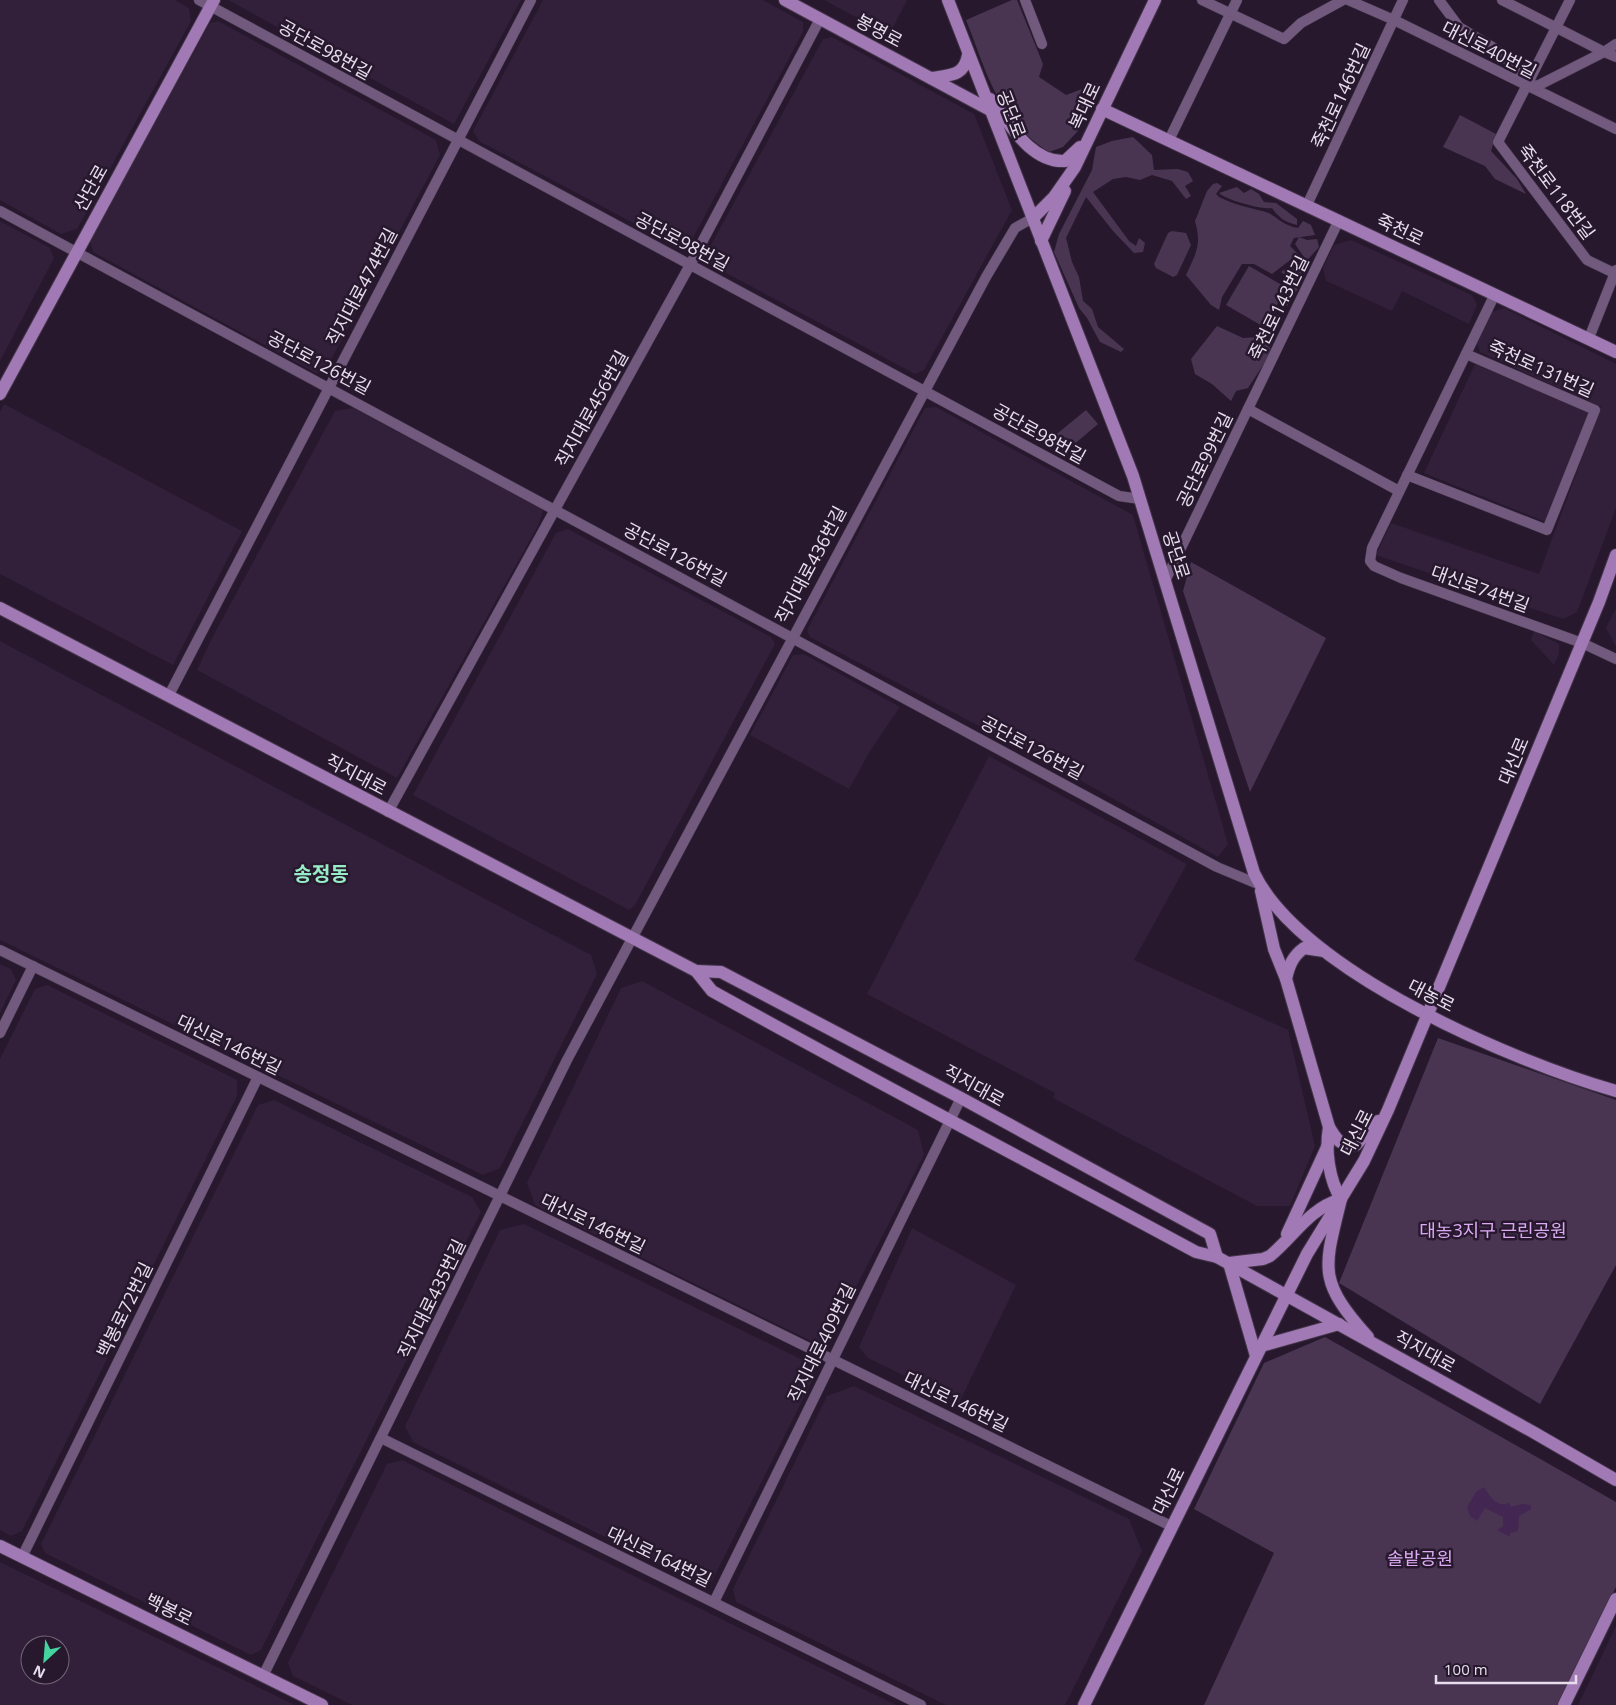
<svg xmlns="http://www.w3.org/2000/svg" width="1616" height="1705" viewBox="0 0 1616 1705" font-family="'Open Sans','Noto Sans KR',sans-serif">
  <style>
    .built { fill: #321f3a; fill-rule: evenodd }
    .green { fill: #493552 }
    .water { fill: #442652 }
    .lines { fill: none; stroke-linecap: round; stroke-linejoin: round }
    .street-casing { stroke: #423449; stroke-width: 11 }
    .secondary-casing { stroke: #423449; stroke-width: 14 }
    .street { stroke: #72597e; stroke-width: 10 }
    .secondary { stroke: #a179b4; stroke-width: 12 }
    .labels { text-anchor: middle; stroke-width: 5; stroke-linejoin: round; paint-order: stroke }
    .street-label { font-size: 18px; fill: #e7ddec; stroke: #27182e }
    .park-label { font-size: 18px; fill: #dbaaf2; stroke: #27182e }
    .quarter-label { font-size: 20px; font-weight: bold; fill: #97edc7; stroke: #27182e }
  </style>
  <rect width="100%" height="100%" fill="#27182e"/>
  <g class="built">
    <path d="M 0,0 L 175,0 L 189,8 L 191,21 L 77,229 L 61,234 L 0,200 Z"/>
    <path d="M 228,0 L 521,0 L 454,124 Z"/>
    <path d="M 543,0 L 763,0 L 803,22 L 803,32 L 686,251 L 479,141 L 473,131 Z"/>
    <path d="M 824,0 L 907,0 L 889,35 Z"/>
    <path d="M 218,21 L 436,140 L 440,155 L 324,373 L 316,373 L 93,252 L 90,241 L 210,23 Z"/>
    <path d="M 832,37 L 974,114 L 1012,210 L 924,370 L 915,374 L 709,264 L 706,254 L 823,39 Z"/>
    <path d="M 0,221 L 50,248 L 54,258 L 0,361 Z"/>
    <path d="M 1351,240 L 1472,295 L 1477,305 L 1469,324 L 1402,291 L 1392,311 L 1326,281 L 1323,268 L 1334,245 Z"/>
    <path d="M 1504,308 L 1616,364 L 1616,508 L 1577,612 L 1563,619 L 1376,555 L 1391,523 L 1539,574 L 1601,407 L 1480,352 L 1477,343 L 1491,312 Z"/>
    <path d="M 1475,364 L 1592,414 L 1553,525 L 1424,473 Z"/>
    <path d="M 4,404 L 242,531 L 173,665 L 0,574 L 0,412 Z"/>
    <path d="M 936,407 L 1133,515 L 1228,844 L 1218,857 L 1040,758 L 810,637 L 807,630 L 925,408 Z"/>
    <path d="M 353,408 L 543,510 L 539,524 L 397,778 L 197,670 L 212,638 L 335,411 Z"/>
    <path d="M 568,529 L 771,637 L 775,644 L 635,905 L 629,910 L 413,795 L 556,533 Z"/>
    <path d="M 1616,608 L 1616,647 L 1606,628 Z"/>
    <path d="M 1534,631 L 1559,644 L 1559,654 L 1554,665 L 1531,640 Z"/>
    <path d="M 0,641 L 591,955 L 597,974 L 500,1168 L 483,1175 L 0,940 Z"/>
    <path d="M 804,654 L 900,707 L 870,751 L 849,789 L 750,735 L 793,655 Z"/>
    <path d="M 989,756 L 1187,864 L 1134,960 L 1288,1030 L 1315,1146 L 1290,1206 L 1257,1206 L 1053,1098 L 1055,1093 L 867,994 Z"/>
    <path d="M 0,964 L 11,969 L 16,980 L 0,1013 Z"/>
    <path d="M 642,981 L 918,1130 L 924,1155 L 830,1338 L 817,1344 L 535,1205 L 527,1183 L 621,988 Z"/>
    <path d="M 47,985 L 237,1080 L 237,1096 L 22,1531 L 11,1536 L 0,1530 L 0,1059 L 35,989 Z"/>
    <path d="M 274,1100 L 472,1197 L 481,1212 L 261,1650 L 251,1655 L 45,1553 L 41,1544 L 258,1105 Z"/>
    <path d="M 524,1224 L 807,1362 L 813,1379 L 712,1581 L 702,1585 L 413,1442 L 405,1426 L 500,1230 Z"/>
    <path d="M 912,1228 L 1016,1285 L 959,1403 L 868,1358 L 859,1347 Z"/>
    <path d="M 854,1386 L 1129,1519 L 1142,1551 L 1065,1705 L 946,1705 L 736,1602 L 733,1589 L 827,1396 Z"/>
    <path d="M 402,1460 L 628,1573 L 896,1705 L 352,1705 L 293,1676 L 288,1663 L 387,1464 Z"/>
    <path d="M 0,1562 L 295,1705 L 0,1705 ZM 30,1645 L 60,1645 L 60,1675 L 30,1675 Z"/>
    <path d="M 1616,1626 L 1616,1705 L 1578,1705 L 1594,1672 Z"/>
  </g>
  <g class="green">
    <path d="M 1012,0 L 1017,0 L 1043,64 L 1039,77 L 1066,95 L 1098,83 L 1077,132 L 1063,147 L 1049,152 C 996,117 988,75 966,20 Z"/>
    <path d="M 1460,115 L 1496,134 L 1491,151 L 1517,179 L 1526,194 L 1495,179 L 1485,166 L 1443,147 Z"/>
    <path d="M 1133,137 L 1152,155 L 1154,170 L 1178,169 L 1188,172 L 1193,181 L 1185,186 L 1191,196 L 1186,199 L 1172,181 L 1152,175 L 1140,180 L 1126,177 L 1113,179 L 1093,192 L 1129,241 L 1136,246 L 1139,238 L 1145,243 L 1143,252 L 1134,253 L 1113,231 L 1086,197 L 1066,238 L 1072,262 L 1079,277 L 1083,301 L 1092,309 L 1098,327 L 1124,349 L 1121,352 L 1100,342 L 1087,318 L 1079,308 L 1054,252 L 1059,234 L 1092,170 L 1096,147 L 1112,141 Z"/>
    <path d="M 1217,183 L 1222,186 L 1216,194 L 1219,197 C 1235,205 1250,208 1266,212 C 1276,215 1281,225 1298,228 L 1303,221 L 1311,225 L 1315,235 L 1294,238 L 1290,246 L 1298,254 L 1272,274 L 1254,264 L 1242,264 L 1222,297 L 1219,310 L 1211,305 L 1186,275 C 1196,253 1202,245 1195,221 L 1207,191 L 1213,184 Z"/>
    <path d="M 1237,187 L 1244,193 L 1251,189 L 1259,194 L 1264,202 L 1276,203 L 1297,219 L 1297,225 C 1285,222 1279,218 1272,208 C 1262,210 1226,200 1219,193 Z"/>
    <path d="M 1172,231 L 1186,233 L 1191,245 L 1177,275 L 1173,277 L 1156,268 L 1154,264 L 1168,233 Z"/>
    <path d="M 1299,237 L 1307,240 L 1317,239 L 1319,247 L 1303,265 L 1299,287 L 1287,306 L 1282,303 L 1292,281 L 1281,272 L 1304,257 L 1295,244 Z"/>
    <path d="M 1249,266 L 1287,288 L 1264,327 L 1226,305 Z"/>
    <path d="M 1217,326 L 1243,338 L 1259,337 L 1270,348 L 1269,356 L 1248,388 L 1236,391 L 1231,401 L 1212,384 L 1195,374 L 1191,359 Z"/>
    <path d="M 1086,410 L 1098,424 L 1064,453 L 1052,438 Z"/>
    <path d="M 1191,562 L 1326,638 L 1250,792 L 1183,591 Z"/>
    <path d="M 1438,1038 L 1616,1100 L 1616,1265 L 1540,1404 L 1339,1283 Z"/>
    <path d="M 1325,1337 L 1616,1502 L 1616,1587 L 1558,1705 L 1204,1705 L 1274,1553 L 1194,1509 L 1264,1363 Z"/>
  </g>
  <path class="water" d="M 1484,1487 C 1490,1496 1496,1508 1509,1503 L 1511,1507 L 1522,1504 L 1531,1505 L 1531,1509 L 1519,1516 L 1518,1531 L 1510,1533 L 1510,1537 L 1497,1530 L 1503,1526 L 1503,1517 L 1485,1508 L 1477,1521 L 1470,1516 L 1467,1507 L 1476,1492 Z"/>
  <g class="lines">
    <g class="street-casing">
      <g id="street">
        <path d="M 199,0 L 1119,496 L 1140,499"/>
        <path d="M 1025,0 L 1042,44"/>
        <path d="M 1202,0 L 1284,39 L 1301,23 L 1343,0"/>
        <path d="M 1348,0 L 1394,20 L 1616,129"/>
        <path d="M 1439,0 L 1459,27 L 1494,48 L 1516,68 L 1526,87 L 1539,85 L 1604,52"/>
        <path d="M 1502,0 L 1604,52"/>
        <path d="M 1570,0 L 1498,142 L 1587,260 L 1614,273 L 1616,276"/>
        <path d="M 1616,44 L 1604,52 L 1616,57"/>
        <path d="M 1169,140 L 1237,0"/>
        <path d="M 1307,205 L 1403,0"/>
        <path d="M 0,211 L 1217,867 L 1260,885"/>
        <path d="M 1495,294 L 1372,548 L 1370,561 L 1374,566 L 1401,578 L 1582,643 L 1616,659"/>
        <path d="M 1589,338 L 1616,270"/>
        <path d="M 1248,409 L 1399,491"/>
        <path d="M 1407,475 L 1547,530 L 1595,410 L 1466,354"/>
        <path d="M 1166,579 L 1339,220"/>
        <path d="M 169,695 L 531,0"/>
        <path d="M 388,812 L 690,265 L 820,19"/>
        <path d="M 0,950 L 1171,1526"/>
        <path d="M 0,1033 L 33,966"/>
        <path d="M 381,1438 L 921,1705"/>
        <path d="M 22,1557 L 258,1077"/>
        <path d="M 714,1602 L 961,1098"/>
        <path d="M 263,1676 L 567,1060 L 986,277 L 1015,228 L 1033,218"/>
      </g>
    </g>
    <g class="secondary-casing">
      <g id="secondary">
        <path d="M 785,0 L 990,110"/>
        <path d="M 948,0 L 1133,476 L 1254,873 C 1301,971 1514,1062 1616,1091"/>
        <path d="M 931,78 C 949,75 964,77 968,55"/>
        <path d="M 990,99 C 1009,123 1031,163 1065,161 L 1080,147"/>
        <path d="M 1102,109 L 1616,352"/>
        <path d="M 1033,218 L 1054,197 L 1075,167 L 1155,0"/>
        <path d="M 1041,241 L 1065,191"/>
        <path d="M 0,394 L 214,0"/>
        <path d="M 0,608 L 696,971 L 712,991 C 872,1080 1035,1165 1196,1252 L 1217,1257 L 1533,1432 L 1616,1480"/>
        <path d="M 1261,891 L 1274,949 L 1286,979 L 1329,1127 C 1336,1139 1341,1147 1356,1145 L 1378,1121"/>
        <path d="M 696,971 L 721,972 L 961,1098 L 1210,1234 L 1217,1257"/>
        <path d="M 1286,979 C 1289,965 1293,956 1304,948 L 1324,951"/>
        <path d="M 1329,1127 C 1325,1150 1329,1180 1341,1199 C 1324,1269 1317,1280 1368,1337"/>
        <path d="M 1287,1234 L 1328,1145"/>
        <path d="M 1229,1263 L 1263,1259 L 1270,1256 C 1295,1235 1309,1209 1341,1199"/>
        <path d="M 1229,1263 L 1256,1356"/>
        <path d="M 1261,1346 L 1339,1324"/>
        <path d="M 0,1546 L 322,1705"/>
        <path d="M 1084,1705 L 1307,1254 L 1364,1161 L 1388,1110 L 1599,602 L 1616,555"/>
        <path d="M 1564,1705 L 1616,1599"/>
      </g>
    </g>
    <use href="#street" class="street"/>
    <use href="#secondary" class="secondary"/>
  </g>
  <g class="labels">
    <g class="street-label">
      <text transform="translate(879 31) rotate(28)" y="6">봉명로</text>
      <text transform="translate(325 50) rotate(29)" y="6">공단로98번길</text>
      <text transform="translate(1489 50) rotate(27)" y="6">대신로40번길</text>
      <text transform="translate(1341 96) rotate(-65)" y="6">죽천로146번길</text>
      <text transform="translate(1085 106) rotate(-65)" y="6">복대로</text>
      <text transform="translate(1011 114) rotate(69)" y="6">공단로</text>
      <text transform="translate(91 188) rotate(-61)" y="6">산단로</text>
      <text transform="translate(1556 192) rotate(53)" y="6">죽천로118번길</text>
      <text transform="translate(1400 230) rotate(25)" y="6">죽천로</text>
      <text transform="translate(682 242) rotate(28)" y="6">공단로98번길</text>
      <text transform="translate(362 287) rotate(-62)" y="6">직지대로474번길</text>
      <text transform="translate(1279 308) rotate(-64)" y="6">죽천로143번길</text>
      <text transform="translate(319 363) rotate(28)" y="6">공단로126번길</text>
      <text transform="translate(1541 369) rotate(24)" y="6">죽천로131번길</text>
      <text transform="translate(592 409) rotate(-61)" y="6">직지대로456번길</text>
      <text transform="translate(1039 434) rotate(29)" y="6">공단로98번길</text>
      <text transform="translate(1205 460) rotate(-64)" y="6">공단로99번길</text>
      <text transform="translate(675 555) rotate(28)" y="6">공단로126번길</text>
      <text transform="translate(1176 555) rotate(72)" y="6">공단로</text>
      <text transform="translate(811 565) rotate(-62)" y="6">직지대로436번길</text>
      <text transform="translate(1480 589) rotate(20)" y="6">대신로74번길</text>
      <text transform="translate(1032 748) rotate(28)" y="6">공단로126번길</text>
      <text transform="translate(1514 761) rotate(-67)" y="6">대신로</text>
      <text transform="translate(356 775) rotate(28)" y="6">직지대로</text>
      <text transform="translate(1431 996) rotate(27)" y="6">대농로</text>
      <text transform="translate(229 1045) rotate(26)" y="6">대신로146번길</text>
      <text transform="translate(974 1086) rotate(29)" y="6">직지대로</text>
      <text transform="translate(1357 1133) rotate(-63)" y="6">대신로</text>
      <text transform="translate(593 1224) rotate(26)" y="6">대신로146번길</text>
      <text transform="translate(432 1299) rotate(-64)" y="6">직지대로435번길</text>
      <text transform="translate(125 1310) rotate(-64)" y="6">백봉로72번길</text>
      <text transform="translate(822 1343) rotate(-64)" y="6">직지대로409번길</text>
      <text transform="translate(1425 1352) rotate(29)" y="6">직지대로</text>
      <text transform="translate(956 1402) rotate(26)" y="6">대신로146번길</text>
      <text transform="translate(1169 1491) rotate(-64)" y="6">대신로</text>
      <text transform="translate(659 1557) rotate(26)" y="6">대신로164번길</text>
      <text transform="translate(169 1610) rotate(26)" y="6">백봉로</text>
    </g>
    <g class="park-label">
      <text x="1493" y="1237">대농3지구 근린공원</text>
      <text x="1420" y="1565">솔밭공원</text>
    </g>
    <g class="quarter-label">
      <text x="321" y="881">송정동</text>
    </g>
  </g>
  <g transform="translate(45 1660) rotate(206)"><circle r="24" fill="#27182e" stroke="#74677a"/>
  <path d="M0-4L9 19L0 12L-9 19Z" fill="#44d49f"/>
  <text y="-8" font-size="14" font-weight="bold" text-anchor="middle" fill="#e7ddec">N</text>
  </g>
  <path d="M1436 1675v8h140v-8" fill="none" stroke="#e7ddec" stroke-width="2.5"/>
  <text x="1444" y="1675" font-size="15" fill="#e7ddec" stroke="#27182e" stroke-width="4" paint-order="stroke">100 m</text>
</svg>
